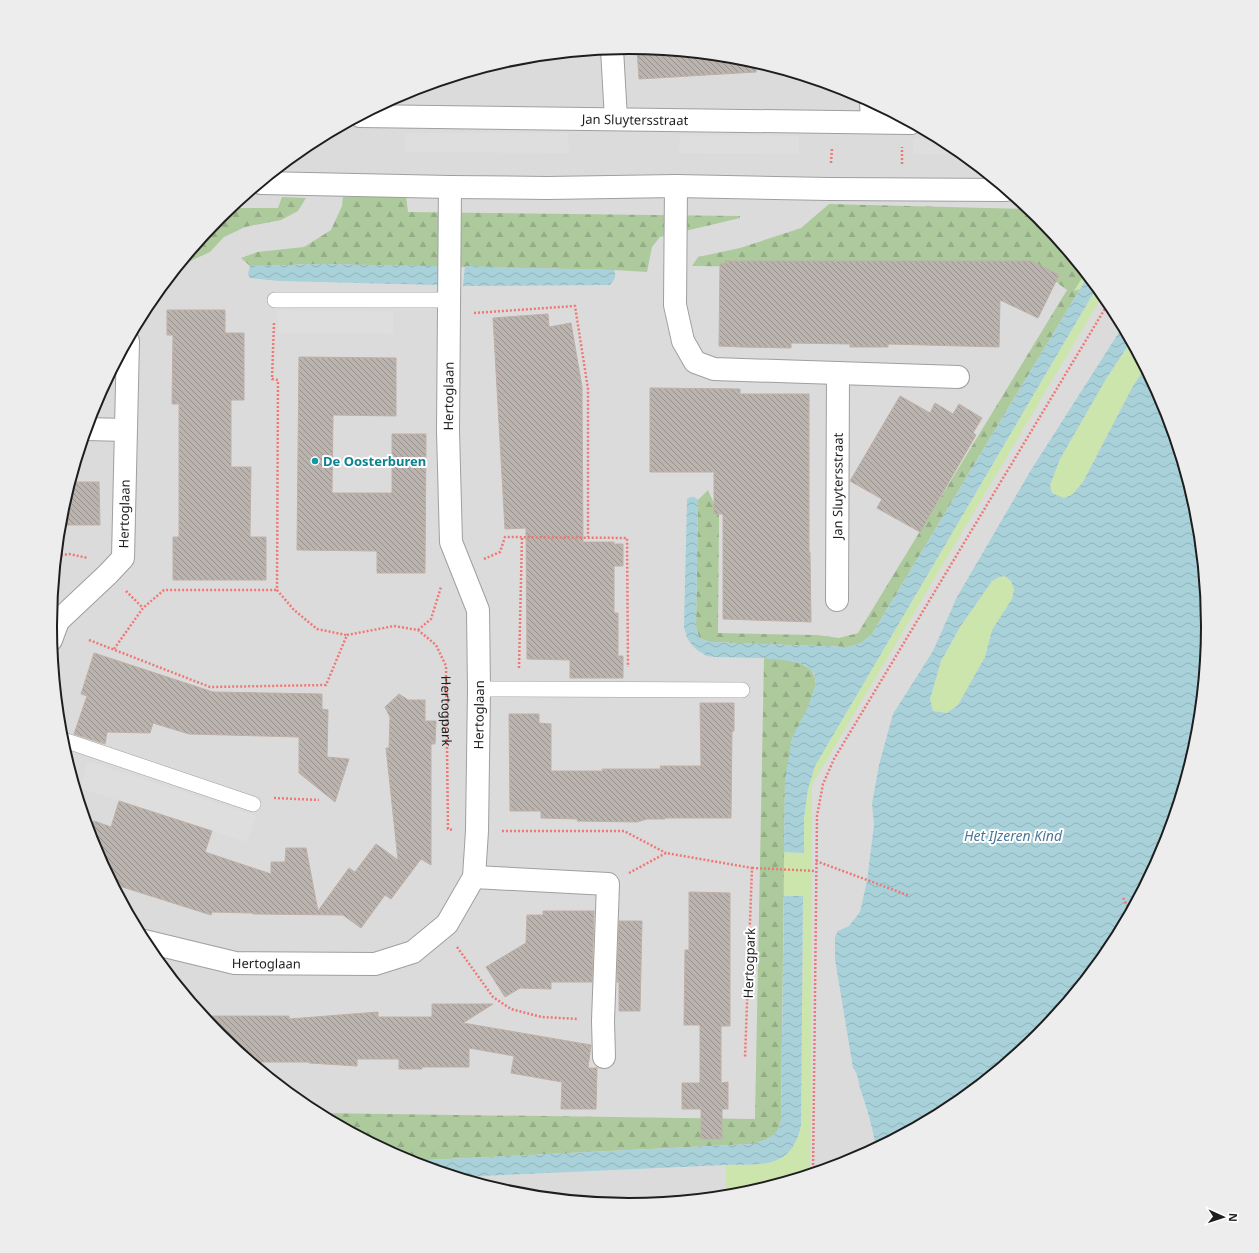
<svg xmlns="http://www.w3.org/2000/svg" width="1259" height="1253" viewBox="0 0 1259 1253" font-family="'Noto Sans',sans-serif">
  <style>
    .residential { fill: #dcdbdb }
    .grass { fill: #cce5ad }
    .forest { fill: url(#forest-firs) }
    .parking { fill: #dedede }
    .water { fill: url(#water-waves); fill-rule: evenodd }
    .building { fill: url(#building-back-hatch); stroke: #beb0a8 }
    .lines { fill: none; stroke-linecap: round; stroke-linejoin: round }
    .lane-casing { stroke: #9f9f9f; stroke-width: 16 }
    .street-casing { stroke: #9f9f9f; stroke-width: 24 }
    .path { stroke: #ef7874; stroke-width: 2.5; stroke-dasharray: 2 2; stroke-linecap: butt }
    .lane { stroke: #fff; stroke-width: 15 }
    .street { stroke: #fff; stroke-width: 22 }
    .culture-dot { fill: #0f9aa8; stroke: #fff; stroke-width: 1.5 }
    .labels { text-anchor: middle; stroke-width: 4; stroke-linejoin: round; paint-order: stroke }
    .street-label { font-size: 13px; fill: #1e1e1e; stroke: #fff }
    .culture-label { font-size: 13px; font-weight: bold; fill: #0d838f; stroke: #fff; text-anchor: start }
    .water-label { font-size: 14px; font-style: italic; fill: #4b7797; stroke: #fff }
    .rim { fill: none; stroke: #1e1e1e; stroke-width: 2 }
  </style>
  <defs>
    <pattern id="forest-firs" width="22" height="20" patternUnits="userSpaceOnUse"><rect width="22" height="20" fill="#adca9c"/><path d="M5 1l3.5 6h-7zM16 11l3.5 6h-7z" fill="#94ad86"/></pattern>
    <pattern id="water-waves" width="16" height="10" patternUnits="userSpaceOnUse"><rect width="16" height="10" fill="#a8d1d9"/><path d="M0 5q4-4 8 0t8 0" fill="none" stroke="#90b3ba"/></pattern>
    <pattern id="building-back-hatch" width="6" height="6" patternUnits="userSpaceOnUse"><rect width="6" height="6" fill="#bbb3ae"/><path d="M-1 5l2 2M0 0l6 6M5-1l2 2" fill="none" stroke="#97918d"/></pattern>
  </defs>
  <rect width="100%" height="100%" fill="#eeeae4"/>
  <circle class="residential" cx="630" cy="626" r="578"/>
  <g class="grass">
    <path d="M 1085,273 L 1088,276 L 1080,289 L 1074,291 Z"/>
    <path d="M 1097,287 L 1103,295 L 812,785 L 811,1093 L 810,1175 L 742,1195 L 727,1196 L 725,1165 C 761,1164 792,1170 801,1125 L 803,897 L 784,896 L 784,852 L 804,853 L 804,817 L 808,789 L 815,766 Z"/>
    <path d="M 1131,341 L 1145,368 L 1133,386 L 1083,482 L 1072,495 L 1064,498 L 1052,493 L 1050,485 L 1060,459 L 1106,379 Z"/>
    <path d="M 1005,576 L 1011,581 L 1014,589 L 1012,599 L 992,630 L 985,657 L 958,705 L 947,713 L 933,711 L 930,699 L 941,661 L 960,627 L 992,581 L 999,577 Z"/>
  </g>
  <g class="forest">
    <path d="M 406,196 L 408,212 L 740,216 L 740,218 L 660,237 L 652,247 L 647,272 L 614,270 L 319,264 L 250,266 L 241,258 L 257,252 L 304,247 L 331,230 L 342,206 L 343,197 Z"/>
    <path d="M 282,197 L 306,198 L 298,211 L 281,220 L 245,227 L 224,237 L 210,252 L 186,263 L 182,263 L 220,217 L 230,208 L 278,208 Z"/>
    <path d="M 829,204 L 1030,209 L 1039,217 L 1085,273 L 1074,291 L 1080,289 L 872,634 L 861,643 L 848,647 L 710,642 L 699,638 L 696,626 L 698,500 L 708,490 L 719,515 L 718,633 L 817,635 L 839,638 L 858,633 L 1067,290 L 1040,270 L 692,266 L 698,257 L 740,248 L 801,228 Z"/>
    <path d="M 764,658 C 777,659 809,660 814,675 C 815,678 815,681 816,684 L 785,779 L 781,1120 C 779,1137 766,1140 752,1144 L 406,1161 L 317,1113 L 755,1119 Z"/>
  </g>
  <g class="parking">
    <path d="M 405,133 L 568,133 L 569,153 L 405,152 Z"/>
    <path d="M 680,135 L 799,136 L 799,154 L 679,153 Z"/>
    <path d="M 913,139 L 943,140 L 952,145 L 964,155 L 913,154 Z"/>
    <path d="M 278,310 L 393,311 L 393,334 L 278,333 Z"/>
    <path d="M 88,761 L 256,816 L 247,842 L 80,788 Z"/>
  </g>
  <g class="water">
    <path d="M 319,264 L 439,266 L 439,285 L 279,281 L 250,278 L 248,274 L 250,266 Z"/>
    <path d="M 465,266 L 614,270 C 617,276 614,280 610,285 L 463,286 Z"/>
    <path d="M 1088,276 L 1097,287 L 815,766 L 808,789 L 804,817 L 804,853 L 784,852 L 785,779 L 792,737 L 808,707 L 816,684 L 814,673 L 805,665 L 791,661 L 764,658 L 716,657 L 707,656 L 697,650 L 692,645 L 687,638 L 684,627 L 687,499 C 692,496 694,496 698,500 L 696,626 L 699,638 L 710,642 L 848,647 L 861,643 L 872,634 Z"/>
    <path d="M 1123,326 L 1131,341 L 1106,379 L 1060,459 L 1050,485 L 1052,493 L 1064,498 L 1072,495 L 1083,482 L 1133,386 L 1145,368 L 1165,405 L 1198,514 L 1209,627 L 1198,740 L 1165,848 L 1111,949 L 1039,1036 L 951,1108 L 876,1149 C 873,1128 867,1108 860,1088 C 858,1080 858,1074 853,1068 L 835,959 L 835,937 L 838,931 L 849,926 L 860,912 L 867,881 L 874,825 L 872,804 L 879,765 L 893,714 L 933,651 L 957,597 L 1031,470 ZM 1005,576 L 1011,581 L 1014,589 L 1012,599 L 992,630 L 985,657 L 958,705 L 947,713 L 933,711 L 930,699 L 941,661 L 960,627 L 992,581 L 999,577 Z"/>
    <path d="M 784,896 L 803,896 L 801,1125 C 792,1170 761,1164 725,1165 L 458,1177 L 406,1161 L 752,1144 C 766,1140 779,1137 781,1120 Z"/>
  </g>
  <g class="building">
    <path d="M 637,48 L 743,58 L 756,62 L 756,72 L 639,79 Z"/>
    <path d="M 725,261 L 1031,261 L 1059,275 L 1038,318 L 1000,300 L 999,347 L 888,344 L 888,347 L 850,347 L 850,344 L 791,343 L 791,348 L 741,347 L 719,346 L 720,264 L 725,264 Z"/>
    <path d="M 167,310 L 225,310 L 225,333 L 244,333 L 244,400 L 231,400 L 231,467 L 251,467 L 250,537 L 266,537 L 266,580 L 173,580 L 173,537 L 179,537 L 179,404 L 172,404 L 173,335 L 167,335 Z"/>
    <path d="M 548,314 L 549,327 L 571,323 L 582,387 L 583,542 L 614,542 L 614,544 L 623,544 L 623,566 L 614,566 L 614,613 L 618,613 L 618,656 L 623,656 L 623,678 L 570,678 L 570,660 L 527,659 L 526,528 L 505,529 L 493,318 Z"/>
    <path d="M 299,357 L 396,358 L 396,416 L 333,415 L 332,493 L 392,493 L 392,434 L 426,434 L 425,573 L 377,573 L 377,551 L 297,550 Z"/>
    <path d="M 650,388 L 740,389 L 740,394 L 809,394 L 809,552 L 810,552 L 811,622 L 723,619 L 723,514 L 714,514 L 714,472 L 650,472 Z"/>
    <path d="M 900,396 L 930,413 L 935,403 L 953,414 L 959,404 L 982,418 L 973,433 L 976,435 L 920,532 L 877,508 L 882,499 L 850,481 Z"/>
    <path d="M 71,482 L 99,482 L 100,525 L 60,525 L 61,513 Z"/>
    <path d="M 94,653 L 213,692 L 322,694 L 322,709 L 328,710 L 327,757 L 349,759 L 335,802 L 299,773 L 299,737 L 189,734 L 153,723 L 150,733 L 107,732 L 105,744 L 74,734 L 87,696 L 81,694 Z"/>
    <path d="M 399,694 L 408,700 L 425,700 L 425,721 L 436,721 L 435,744 L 431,744 L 431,865 L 421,859 L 391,899 L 385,895 L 361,928 L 343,915 L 253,914 L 253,913 L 212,912 L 211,915 L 113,884 L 94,848 L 90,835 L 94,821 L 111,827 L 119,801 L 212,831 L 205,852 L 271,874 L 271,862 L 285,862 L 286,848 L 306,848 L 318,911 L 349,868 L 355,872 L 376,844 L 398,860 L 386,748 L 389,748 L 390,717 L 385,707 Z"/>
    <path d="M 700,703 L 734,703 L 734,731 L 732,731 L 731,818 L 664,818 L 665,819 L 647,819 L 637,822 L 577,821 L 578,819 L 541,818 L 541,811 L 510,811 L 509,714 L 539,714 L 539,723 L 551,724 L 551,771 L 603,771 L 602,769 L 661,769 L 660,766 L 701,766 Z"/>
    <path d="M 689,892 L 730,893 L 730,1026 L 721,1026 L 721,1083 L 728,1082 L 728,1109 L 722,1109 L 722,1139 L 701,1139 L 701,1109 L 682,1109 L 682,1083 L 700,1083 L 700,1025 L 684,1025 L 685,950 L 689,950 Z"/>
    <path d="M 543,911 L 594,911 L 592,982 L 551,982 L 551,989 L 520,988 L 505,997 L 486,967 L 526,943 L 527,915 L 543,915 Z"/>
    <path d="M 619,921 L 642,921 L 640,1011 L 619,1011 L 619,982 L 617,982 Z"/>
    <path d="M 432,1004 L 493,1004 L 463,1023 L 591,1045 L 588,1068 L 597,1068 L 596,1109 L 561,1109 L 562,1082 L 511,1073 L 514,1056 L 469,1048 L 469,1067 L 422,1067 L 422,1069 L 399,1069 L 399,1059 L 357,1059 L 357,1066 L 309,1063 L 309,1062 L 251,1062 L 220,1036 L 203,1016 L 289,1016 L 289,1019 L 378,1012 L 378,1017 L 432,1017 Z"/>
  </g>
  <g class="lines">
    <g class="lane-casing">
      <g id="lane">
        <path d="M 275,300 L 449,300"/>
        <path d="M 479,689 L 742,690"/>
        <path d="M 61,739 L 253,804"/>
      </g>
    </g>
    <g class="street-casing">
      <g id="street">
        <path d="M 612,49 L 616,119"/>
        <path d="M 871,101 L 872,122"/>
        <path id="s2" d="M 360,116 L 911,123"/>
        <path d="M 261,183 L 450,187 L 547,188 L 676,186 L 829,189 L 1006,190"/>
        <path d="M 676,186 L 675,305 L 683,341 L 695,362 L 714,369 L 958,377"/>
        <path d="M 87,429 L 125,430"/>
        <path id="s3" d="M 837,600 L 838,373"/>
        <path id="s4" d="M 51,640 L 58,621 L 108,574 L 123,558 L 128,341"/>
        <path d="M 474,877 L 608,884 L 603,1021 L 604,1057"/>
        <path id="s5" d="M 144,941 L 235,963 L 375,964 L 413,952 L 447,924 L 474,877 L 477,831 L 479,689 L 478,610 L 451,542 L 448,431 L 450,187"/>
      </g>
    </g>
    <g class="path">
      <path d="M 831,163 L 832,148"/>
      <path d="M 902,164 L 902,147"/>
      <path d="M 474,313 L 575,306 L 588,389 L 588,537"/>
      <path d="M 274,323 L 272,379 L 278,380 L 277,590 L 294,610 L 317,629 L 346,635"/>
      <path d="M 57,556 L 69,554 L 88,558"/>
      <path d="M 484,559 L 500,552 L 505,537 L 627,538 L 628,667"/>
      <path d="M 126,591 L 143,608"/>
      <path d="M 418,630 L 431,619 L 441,587"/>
      <path id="s1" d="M 89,640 L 210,687 L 326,685 L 347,635 L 394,626 L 418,630 L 436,645 L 446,666 L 448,829 L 453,830"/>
      <path d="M 114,649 L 143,608 L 164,590 L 277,590"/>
      <path d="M 519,668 L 522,537"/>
      <path d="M 274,798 L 319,800"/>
      <path d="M 502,831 L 624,831 L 666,853"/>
      <path d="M 816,861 L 910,896"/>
      <path d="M 752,868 L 816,871"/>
      <path d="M 629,873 L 666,853 L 752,868 L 745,1058"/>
      <path d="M 1123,898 L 1131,912"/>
      <path d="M 457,947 L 493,997 L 511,1009 L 542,1017 L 578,1019"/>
      <path d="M 813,1173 L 817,816 L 823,784 L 834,759 L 1109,302"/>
    </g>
    <use href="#lane" class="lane"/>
    <use href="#street" class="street"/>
  </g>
  <circle class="culture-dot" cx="315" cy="461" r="4"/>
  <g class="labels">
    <g class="street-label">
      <text dy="5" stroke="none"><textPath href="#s2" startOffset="275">Jan Sluytersstraat</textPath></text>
      <text dy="5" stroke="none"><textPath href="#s5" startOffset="858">Hertoglaan</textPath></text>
      <text dy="5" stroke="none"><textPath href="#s3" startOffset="114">Jan Sluytersstraat</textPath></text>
      <text dy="5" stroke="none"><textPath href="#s4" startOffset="155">Hertoglaan</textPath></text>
      <text dy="5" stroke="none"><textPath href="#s1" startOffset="464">Hertogpark</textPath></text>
      <text dy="5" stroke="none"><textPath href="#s5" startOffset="534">Hertoglaan</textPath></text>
      <text dy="5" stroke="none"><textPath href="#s5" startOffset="125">Hertoglaan</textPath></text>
      <text transform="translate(749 963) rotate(-88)" y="5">Hertogpark</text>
    </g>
    <g class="culture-label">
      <text x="323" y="466">De Oosterburen</text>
    </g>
    <g class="water-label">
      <text x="1013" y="841">Het IJzeren Kind</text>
    </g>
  </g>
  <path d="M0 0H1259V1253H0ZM57 626a572 572 0 1 1 1144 0a572 572 0 1 1-1144 0Z" fill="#ededed" fill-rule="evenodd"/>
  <path class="rim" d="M57 626a572 572 0 1 1 1144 0a572 572 0 1 1-1144 0Z"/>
  <g transform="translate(1223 1217) rotate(93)" stroke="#ffffff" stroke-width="3" paint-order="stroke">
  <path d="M0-3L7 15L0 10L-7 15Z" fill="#1e1e1e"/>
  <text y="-6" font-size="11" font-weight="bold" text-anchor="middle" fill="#1e1e1e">N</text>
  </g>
</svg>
